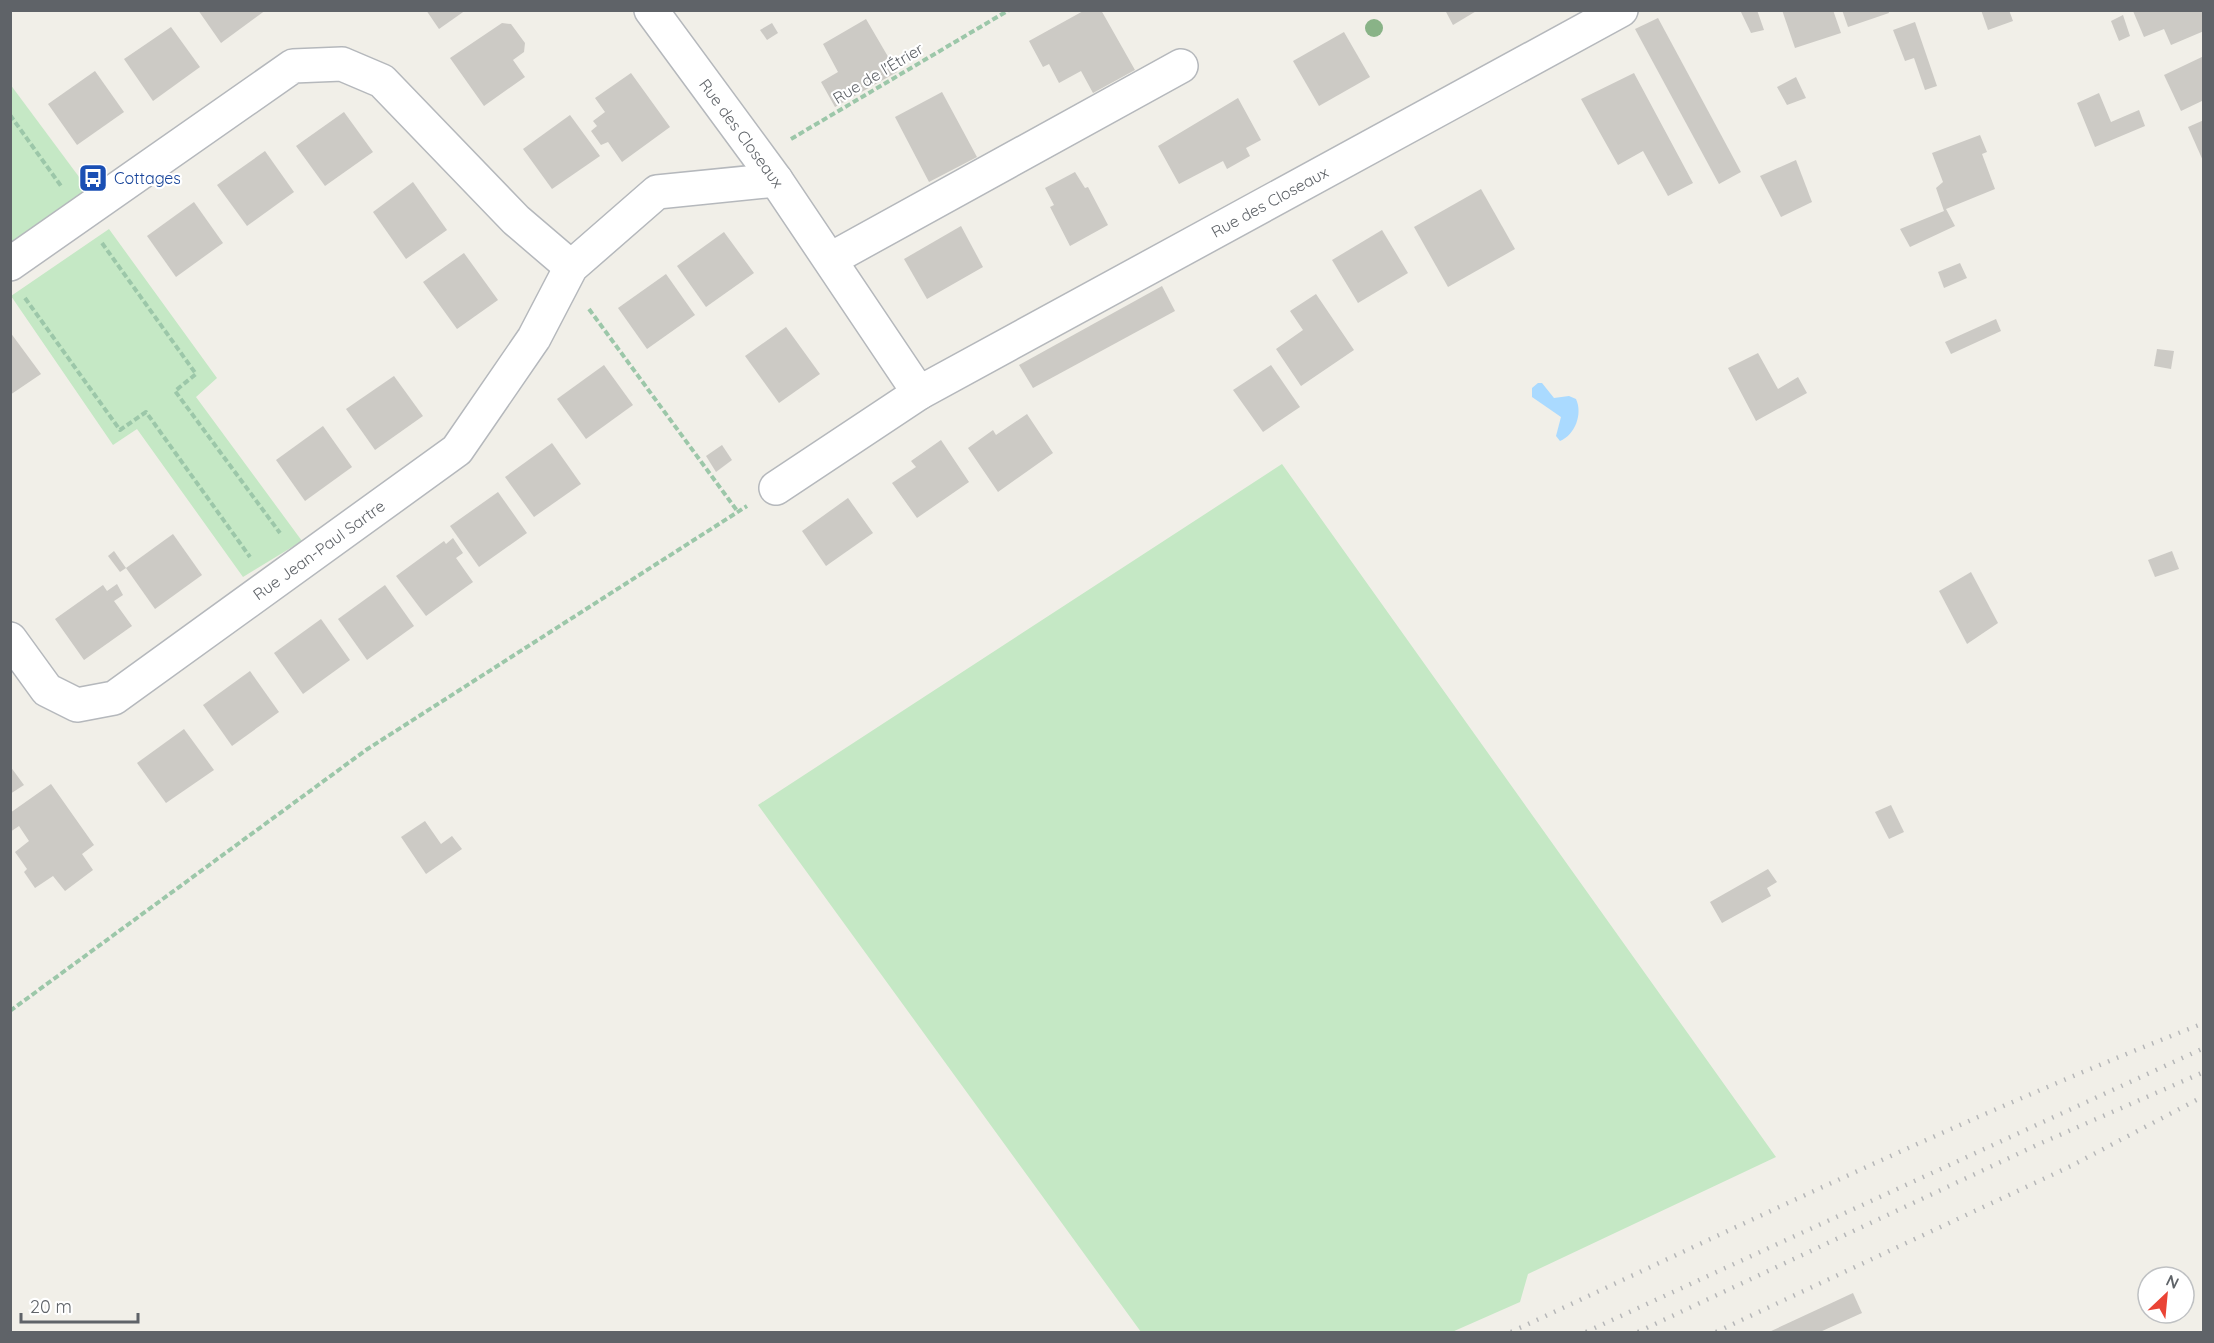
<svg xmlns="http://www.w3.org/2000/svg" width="2214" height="1343" viewBox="0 0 2214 1343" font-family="Quicksand,sans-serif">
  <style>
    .green { fill: #c5e8c5 }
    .water { fill: #aadaff }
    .building { fill: #cccac5 }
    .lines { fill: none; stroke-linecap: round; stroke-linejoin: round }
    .minor-casing { stroke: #b5b8bc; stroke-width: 36 }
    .path { stroke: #9cc7a9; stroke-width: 4; stroke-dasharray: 6 3; stroke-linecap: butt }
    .minor { stroke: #fff; stroke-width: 33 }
    .rail { stroke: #b6b7b8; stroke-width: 4.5; stroke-dasharray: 1.5 8; stroke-linecap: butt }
    .tree { fill: #89b387 }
    .labels { text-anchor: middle; stroke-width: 4.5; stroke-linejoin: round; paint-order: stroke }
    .street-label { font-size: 16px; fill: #5f6368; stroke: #fff }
    .transit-label { font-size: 16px; fill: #164399; stroke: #fff; text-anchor: start }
  </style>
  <rect width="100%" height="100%" fill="#f1efe8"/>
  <g class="green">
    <path d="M 10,84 L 88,189 L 11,245 L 10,245 Z"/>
    <path d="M 109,229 L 217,378 L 196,397 L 302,541 L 243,577 L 137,429 L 113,445 L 11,296 Z"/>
    <path d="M 1282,464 L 1776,1157 L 1528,1274 L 1520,1302 L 1452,1332 L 1141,1332 L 758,805 Z"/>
  </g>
  <path class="water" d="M 1538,383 L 1542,383 L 1554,398 L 1569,396 L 1576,399 C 1583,414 1575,435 1560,441 L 1556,436 L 1561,417 L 1532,397 L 1532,388 Z"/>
  <g class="building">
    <path d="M 198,10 L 266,10 L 221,43 Z"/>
    <path d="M 426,10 L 466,10 L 439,29 Z"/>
    <path d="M 1085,10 L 1101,10 L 1135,70 L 1093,93 L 1081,71 L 1059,83 L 1049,64 L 1043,67 L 1029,41 Z"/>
    <path d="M 1445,10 L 1478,10 L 1453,25 Z"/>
    <path d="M 1740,10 L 1757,10 L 1764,30 L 1751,33 Z"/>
    <path d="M 1782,10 L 1833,10 L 1841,33 L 1795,48 Z"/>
    <path d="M 1842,10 L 1888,10 L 1889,13 L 1848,27 Z"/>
    <path d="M 1981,10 L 2009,10 L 2013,21 L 1988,30 Z"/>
    <path d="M 2204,10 L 2204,31 L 2171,45 L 2164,29 L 2144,37 L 2133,11 Z"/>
    <path d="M 2123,15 L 2130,36 L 2119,41 L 2111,21 Z"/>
    <path d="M 1658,18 L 1741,172 L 1719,184 L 1635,29 Z"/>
    <path d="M 866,19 L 897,72 L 835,107 L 821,82 L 838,72 L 823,44 Z"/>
    <path d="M 1915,22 L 1937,86 L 1925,90 L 1914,58 L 1905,61 L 1893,30 Z"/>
    <path d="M 502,23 L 511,24 L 525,43 L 524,52 L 513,60 L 525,77 L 484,106 L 450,58 Z"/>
    <path d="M 772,23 L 778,33 L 767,40 L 760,30 Z"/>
    <path d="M 171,27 L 200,67 L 153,101 L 124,59 Z"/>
    <path d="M 1344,32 L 1370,77 L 1319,106 L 1293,61 Z"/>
    <path d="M 2204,56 L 2204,100 L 2181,111 L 2164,75 Z"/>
    <path d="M 95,71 L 124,112 L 77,145 L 48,104 Z"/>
    <path d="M 631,73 L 670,127 L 622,162 L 608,142 L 601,145 L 591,131 L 597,126 L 593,121 L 605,112 L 595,98 Z"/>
    <path d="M 1634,73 L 1693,183 L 1668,196 L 1643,151 L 1618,165 L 1581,99 Z"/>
    <path d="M 1796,77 L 1806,98 L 1787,105 L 1777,87 Z"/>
    <path d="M 942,92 L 977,157 L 929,182 L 895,117 Z"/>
    <path d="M 2099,93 L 2111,122 L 2139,110 L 2145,126 L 2095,147 L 2077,103 Z"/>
    <path d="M 1238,98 L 1261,140 L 1246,148 L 1250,156 L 1227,169 L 1223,161 L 1179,184 L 1158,146 Z"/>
    <path d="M 344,112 L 373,152 L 325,186 L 296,146 Z"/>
    <path d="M 570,115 L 600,156 L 552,189 L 523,149 Z"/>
    <path d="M 2204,120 L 2204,163 L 2188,127 Z"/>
    <path d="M 1980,135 L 1987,152 L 1982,154 L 1995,189 L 1946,209 L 1955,226 L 1910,247 L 1900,229 L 1944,211 L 1936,188 L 1943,182 L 1932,153 Z"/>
    <path d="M 265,151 L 294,192 L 247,226 L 217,185 Z"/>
    <path d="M 1796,160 L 1812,202 L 1781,217 L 1760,176 Z"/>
    <path d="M 1075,172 L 1085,188 L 1088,187 L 1108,225 L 1070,246 L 1050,207 L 1054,205 L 1045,188 Z"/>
    <path d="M 413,182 L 447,230 L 406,259 L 373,212 Z"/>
    <path d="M 1481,189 L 1515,249 L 1448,287 L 1414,227 Z"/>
    <path d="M 194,202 L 223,243 L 176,277 L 147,236 Z"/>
    <path d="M 961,226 L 983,267 L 927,299 L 904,259 Z"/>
    <path d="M 1382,230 L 1408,273 L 1358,303 L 1332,260 Z"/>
    <path d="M 724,232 L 754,273 L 706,307 L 677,266 Z"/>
    <path d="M 464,253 L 498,300 L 457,329 L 423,282 Z"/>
    <path d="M 1960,263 L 1967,278 L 1944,288 L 1938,272 Z"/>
    <path d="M 666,274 L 695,315 L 647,349 L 618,308 Z"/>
    <path d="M 1162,286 L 1175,311 L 1033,388 L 1019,365 Z"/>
    <path d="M 1316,294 L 1354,350 L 1301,386 L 1276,349 L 1303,330 L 1290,311 Z"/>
    <path d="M 1996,319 L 2001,331 L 1951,354 L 1945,342 Z"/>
    <path d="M 786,327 L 820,374 L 779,403 L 745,356 Z"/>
    <path d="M 10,332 L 41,374 L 10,395 Z"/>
    <path d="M 2157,349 L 2174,351 L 2171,369 L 2154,366 Z"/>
    <path d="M 1758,353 L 1778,389 L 1798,377 L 1807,393 L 1756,421 L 1728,368 Z"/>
    <path d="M 604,365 L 633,405 L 586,439 L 557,399 Z"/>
    <path d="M 1271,365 L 1300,407 L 1263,432 L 1233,390 Z"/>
    <path d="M 394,376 L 423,416 L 375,450 L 346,409 Z"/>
    <path d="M 1027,414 L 1053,453 L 998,492 L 968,448 L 993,430 L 996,435 Z"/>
    <path d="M 323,426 L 352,467 L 305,501 L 276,460 Z"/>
    <path d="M 941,440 L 969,482 L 917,518 L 892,483 L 916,467 L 911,461 Z"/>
    <path d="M 552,443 L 581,484 L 534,517 L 505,477 Z"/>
    <path d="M 722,445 L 732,460 L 716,472 L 706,456 Z"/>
    <path d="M 498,492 L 527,533 L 479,567 L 450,526 Z"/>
    <path d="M 848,498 L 873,533 L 826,566 L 802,531 Z"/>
    <path d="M 173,534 L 202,575 L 155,609 L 126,568 Z"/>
    <path d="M 453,538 L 463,553 L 456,558 L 473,582 L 426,616 L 396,576 L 444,541 L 446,544 Z"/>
    <path d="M 114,551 L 126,568 L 120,572 L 108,556 Z"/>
    <path d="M 2172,551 L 2179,569 L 2155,577 L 2148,560 Z"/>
    <path d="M 1971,572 L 1998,623 L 1967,644 L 1939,591 Z"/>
    <path d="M 117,584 L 123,595 L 114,601 L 132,626 L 84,660 L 55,619 L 103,585 L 107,591 Z"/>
    <path d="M 385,585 L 414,626 L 367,660 L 338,619 Z"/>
    <path d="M 321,619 L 350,660 L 303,694 L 274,653 Z"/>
    <path d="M 250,671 L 279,712 L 232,746 L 203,705 Z"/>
    <path d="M 184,729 L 214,770 L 166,803 L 137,763 Z"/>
    <path d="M 10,766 L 24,785 L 10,794 Z"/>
    <path d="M 51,784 L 94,845 L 82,854 L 93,870 L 65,891 L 53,876 L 35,888 L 24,872 L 27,869 L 15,852 L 29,841 L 19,826 L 10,832 L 10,813 Z"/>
    <path d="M 1891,805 L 1904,832 L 1889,839 L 1875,812 Z"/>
    <path d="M 425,821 L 441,844 L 452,836 L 462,849 L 426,874 L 401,837 Z"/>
    <path d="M 1768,869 L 1777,882 L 1767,888 L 1771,896 L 1722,923 L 1710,902 Z"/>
    <path d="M 1853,1293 L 1862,1313 L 1820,1332 L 1769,1332 Z"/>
  </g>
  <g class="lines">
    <g class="minor-casing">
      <g id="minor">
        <path id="s1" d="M 651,10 L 776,180 L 919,393 L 1621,10"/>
        <path d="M 831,259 L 1181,66"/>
        <path d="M 10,264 L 293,66 L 342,64 L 382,81 L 516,220 L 571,267"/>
        <path d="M 776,488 L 919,393"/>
        <path id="s2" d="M 10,639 L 47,690 L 77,705 L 114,698 L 457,450 L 534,338 L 571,267 L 657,192 L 776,180"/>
      </g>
    </g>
    <g class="path">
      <path d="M 10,115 L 61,186"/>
      <path d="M 791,139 L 1009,10"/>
      <path d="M 102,243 L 196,374 L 175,391 L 280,533"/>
      <path d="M 25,298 L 120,430 L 146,412 L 250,557"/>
      <path d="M 589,309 L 738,512"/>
      <path d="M 10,1011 L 366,750 L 747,506"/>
    </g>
    <use href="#minor" class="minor"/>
    <g class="rail">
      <path d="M 1511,1332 C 1740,1226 1968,1115 2204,1023"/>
      <path d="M 1586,1332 L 2204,1048"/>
      <path d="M 1638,1332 L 2039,1144 L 2204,1072"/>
      <path d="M 1716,1332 L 2071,1166 L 2204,1096"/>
    </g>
  </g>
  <circle class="tree" cx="1374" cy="28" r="9"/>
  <defs>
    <g id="bus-square" transform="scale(1.5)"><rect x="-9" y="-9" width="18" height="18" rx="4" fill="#1a4fb4" stroke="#fff"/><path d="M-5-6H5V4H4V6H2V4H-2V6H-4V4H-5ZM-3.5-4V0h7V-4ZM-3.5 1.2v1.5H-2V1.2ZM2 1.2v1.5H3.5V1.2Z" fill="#fff"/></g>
  </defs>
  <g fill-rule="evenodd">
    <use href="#bus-square" x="93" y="178"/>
  </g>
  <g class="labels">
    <g class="street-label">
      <text transform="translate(878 73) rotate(-31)" y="6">Rue de l'Étrier</text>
      <text dy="6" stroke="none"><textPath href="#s1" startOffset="153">Rue des Closeaux</textPath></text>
      <text dy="6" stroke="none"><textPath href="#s1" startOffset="867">Rue des Closeaux</textPath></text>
      <text dy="6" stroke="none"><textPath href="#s2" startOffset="387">Rue Jean-Paul Sartre</textPath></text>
    </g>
    <g class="transit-label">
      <text x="114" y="184">Cottages</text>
    </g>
  </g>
  <rect width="2214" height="1343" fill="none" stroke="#5f6368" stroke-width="24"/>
  <g transform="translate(2166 1295) rotate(26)"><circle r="28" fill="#ffffff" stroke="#bfc1c3" stroke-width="1.5"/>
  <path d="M0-4.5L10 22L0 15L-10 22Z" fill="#ea4335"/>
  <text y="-9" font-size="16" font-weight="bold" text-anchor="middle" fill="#5f6368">N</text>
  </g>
  <path d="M21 1313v9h117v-9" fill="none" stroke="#5f6368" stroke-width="3"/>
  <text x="30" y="1313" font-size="18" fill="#5f6368" stroke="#ffffff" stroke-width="4.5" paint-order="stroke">20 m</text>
</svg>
